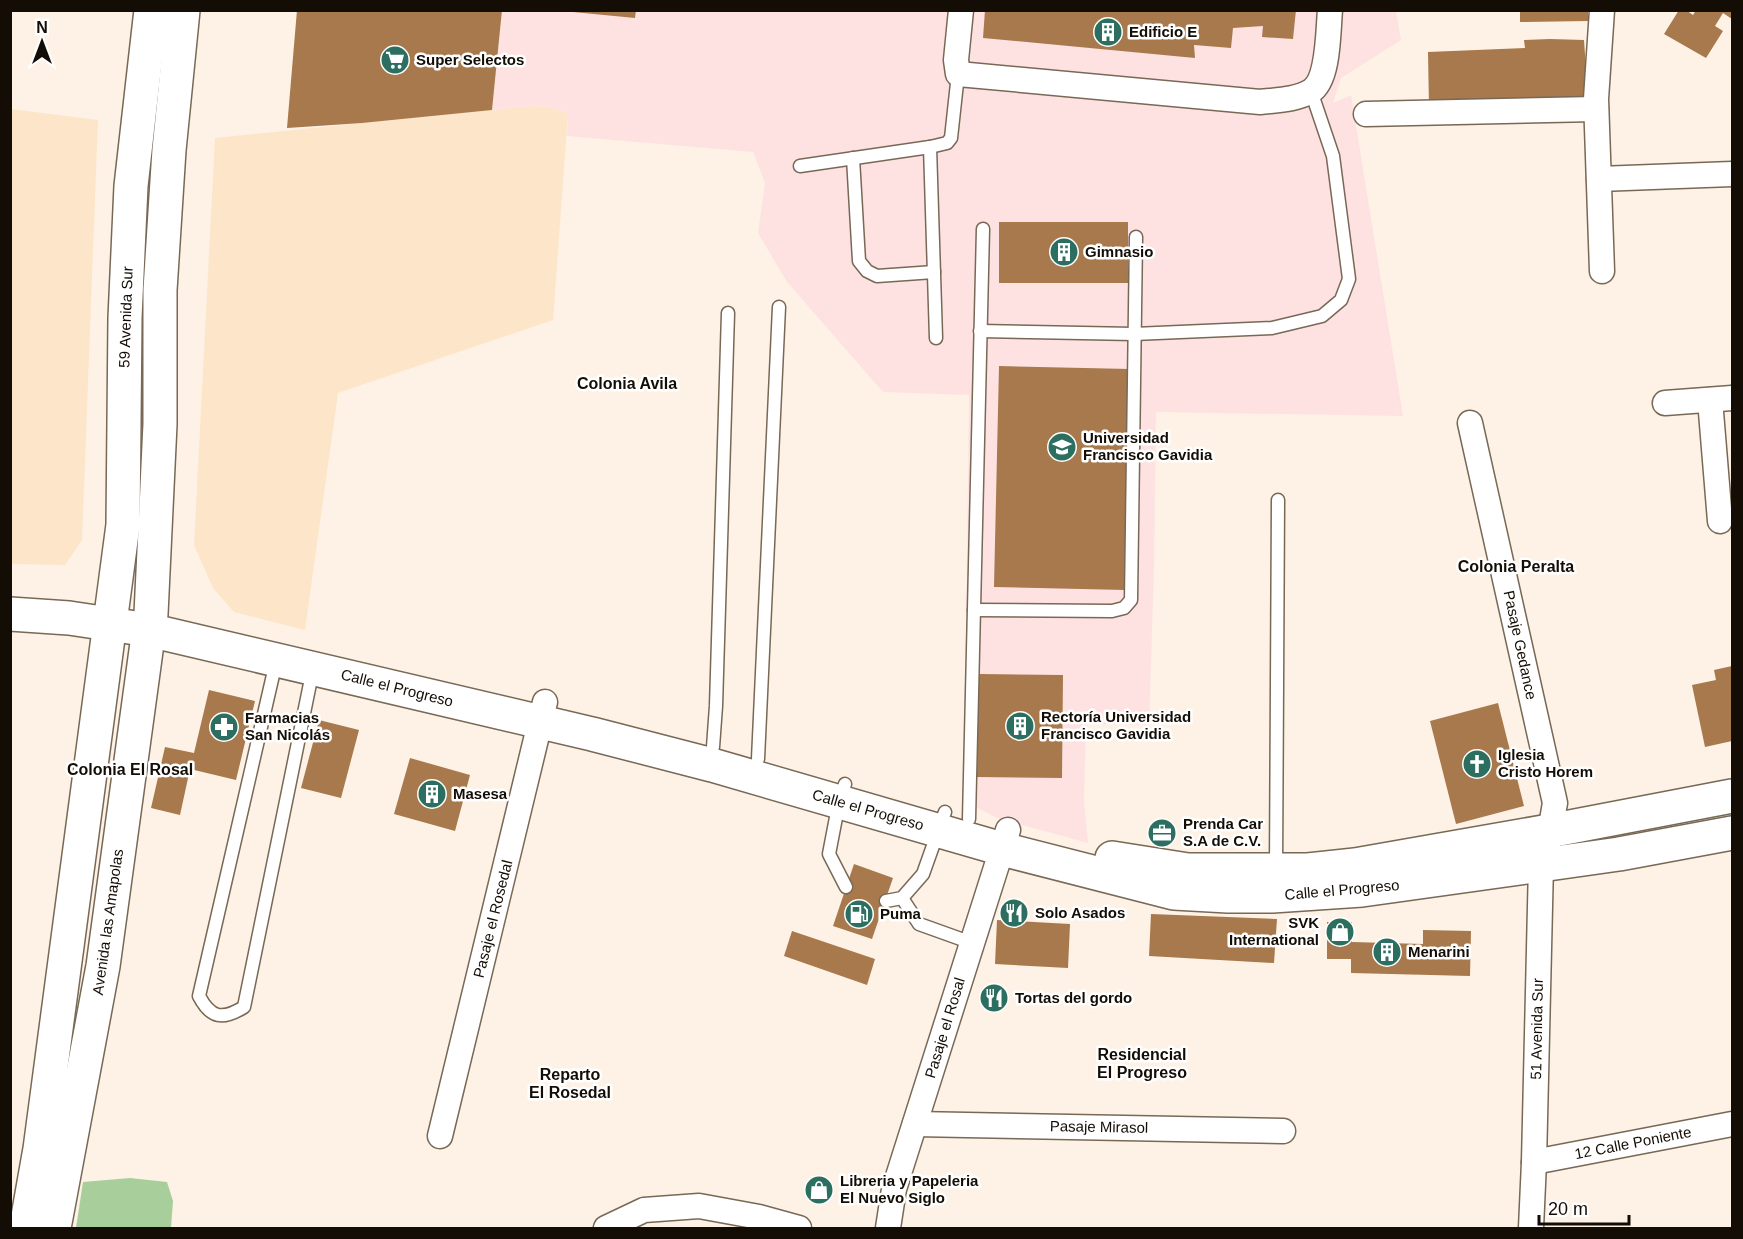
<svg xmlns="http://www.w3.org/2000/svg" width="1743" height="1239" viewBox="0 0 1743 1239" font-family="Helvetica,sans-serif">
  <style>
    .built { fill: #fde5ca }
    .education { fill: #fee2e2 }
    .forest { fill: #a8cf9b }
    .building { fill: #a7794d }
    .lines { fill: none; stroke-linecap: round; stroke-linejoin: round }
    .lane-casing { stroke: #786856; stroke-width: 15 }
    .street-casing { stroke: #786856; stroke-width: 27 }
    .secondary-casing { stroke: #786856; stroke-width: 36 }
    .lane { stroke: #fff; stroke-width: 12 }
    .street { stroke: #fff; stroke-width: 24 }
    .secondary { stroke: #fff; stroke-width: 33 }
    .labels { text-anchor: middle; stroke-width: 5; stroke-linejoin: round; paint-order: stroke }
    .poi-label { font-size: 15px; font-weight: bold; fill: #130d06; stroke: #fff; text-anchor: start }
    .street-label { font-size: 15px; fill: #130d06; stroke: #fff }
    .neighbourhood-label { font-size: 16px; font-weight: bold; fill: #130d06; stroke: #fff }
  </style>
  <rect width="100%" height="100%" fill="#fdf2e5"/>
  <g class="built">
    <path d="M 529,106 L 552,107 L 568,114 L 553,320 L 338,393 L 305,630 L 234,612 L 213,588 L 194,545 L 215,138 Z"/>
    <path d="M 11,109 L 98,120 L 82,540 L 65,565 L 11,564 Z"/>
  </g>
  <path class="education" d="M 502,11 L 1396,11 L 1401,40 L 1341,78 L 1333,103 L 1351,95 L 1403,416 L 1156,412 L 1154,568 L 1149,725 L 1086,724 L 1084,801 L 1088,843 L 997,818 L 964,801 L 969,395 L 883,392 L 787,282 L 758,233 L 765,183 L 753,152 L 567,136 L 568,114 L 552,107 L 529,106 L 492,110 Z"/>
  <path class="forest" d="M 130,1178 L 167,1182 L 173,1201 L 171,1228 L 76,1228 L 83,1182 Z"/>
  <g class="building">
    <path d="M 297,10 L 502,10 L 492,110 L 362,123 L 287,128 Z"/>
    <path d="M 573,10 L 636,10 L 635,18 L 573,12 Z"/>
    <path d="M 985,10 L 1296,10 L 1293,39 L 1262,37 L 1263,26 L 1233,28 L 1231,48 L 1194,45 L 1195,58 L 983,38 Z"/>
    <path d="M 1520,10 L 1588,10 L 1588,21 L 1520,22 Z"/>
    <path d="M 1679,10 L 1686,10 L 1693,15 L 1696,10 L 1732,10 L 1732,19 L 1723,13 L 1715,26 L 1723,31 L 1706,58 L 1664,34 Z"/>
    <path d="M 1550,39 L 1584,40 L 1588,99 L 1429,107 L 1428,52 L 1525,48 L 1524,40 Z"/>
    <rect x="999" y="222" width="129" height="61"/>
    <path d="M 999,366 L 1130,369 L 1125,590 L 994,587 Z"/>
    <path d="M 1732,666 L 1732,741 L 1705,747 L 1692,685 L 1716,680 L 1714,670 Z"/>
    <path d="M 979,674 L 1063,675 L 1062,778 L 977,777 Z"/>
    <path d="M 209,690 L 255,701 L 236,780 L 190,769 L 180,815 L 151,808 L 165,747 L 194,753 Z"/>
    <path d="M 1498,703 L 1524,806 L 1456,824 L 1430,721 Z"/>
    <path d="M 319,720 L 359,730 L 341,798 L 301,788 Z"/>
    <path d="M 410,758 L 470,775 L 455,831 L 394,814 Z"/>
    <path d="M 854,864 L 893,878 L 872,939 L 833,926 Z"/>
    <path d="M 1151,914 L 1277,919 L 1274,963 L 1149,956 Z"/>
    <path d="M 997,920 L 1070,924 L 1068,968 L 995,964 Z"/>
    <path d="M 1327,922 L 1352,922 L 1352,942 L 1423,944 L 1423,930 L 1471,931 L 1470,976 L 1351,973 L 1351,959 L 1327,959 Z"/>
    <path d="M 792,931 L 875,959 L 867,985 L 784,956 Z"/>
  </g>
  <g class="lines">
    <g class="lane-casing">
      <g id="lane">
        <path d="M 930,147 L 936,338"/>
        <path d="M 853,158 L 859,261 L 867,271 L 877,276 L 934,272"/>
        <path d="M 800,166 L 930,147 L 947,143 L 951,138 L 958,74"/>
        <path d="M 980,331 L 1134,334 L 1272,328 L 1322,316 L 1341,300 L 1349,279 L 1333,156 L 1311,91"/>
        <path d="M 974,610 L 1112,611 L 1124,608 L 1131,600 L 1136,237"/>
        <path d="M 276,662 L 199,996 C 211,1019 223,1020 244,1007 L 313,669"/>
        <path d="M 713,747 L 716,706 L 728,313"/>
        <path d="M 758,759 L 779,307"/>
        <path d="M 845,784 L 839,802 L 829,854 L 846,887"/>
        <path d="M 969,819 L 983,229"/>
        <path d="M 1276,869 L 1278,500"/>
        <path d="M 902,898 L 919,924 L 972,943"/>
        <path d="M 886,901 L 902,898 L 923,874 L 945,812"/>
      </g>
    </g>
    <g class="street-casing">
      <g id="street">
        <path d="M 961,10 L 956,60 L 958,74 L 1260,102 C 1276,100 1296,100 1311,91 C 1329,80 1328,31 1330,10"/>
        <path d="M 1366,114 L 1596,109"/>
        <path d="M 1599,179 L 1732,174"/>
        <path d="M 1602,271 L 1596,99 L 1602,10"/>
        <path d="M 1710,400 L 1720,521"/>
        <path d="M 1665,403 L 1732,398"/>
        <path d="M 1470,423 L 1555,803 L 1547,849 L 1541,864 L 1534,1162 L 1531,1228"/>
        <path d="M 915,1124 L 1283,1131"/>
        <path d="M 440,1136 L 545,702"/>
        <path d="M 1534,1162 L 1732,1124"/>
        <path d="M 606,1228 L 644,1210 L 699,1206 L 759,1217 L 799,1228"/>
        <path d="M 888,1228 L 894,1189 L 1008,830"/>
      </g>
    </g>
    <g class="secondary-casing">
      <g id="secondary">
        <path d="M 10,614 L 69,618 L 149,630 L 592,734 L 712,765 L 1002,849 L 1174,893 L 1228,896 L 1272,896 L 1362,890 L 1619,854 L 1732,833"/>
        <path d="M 1112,858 L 1188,870 L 1308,870 L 1355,865 L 1549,831 L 1732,796"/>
        <path d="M 26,1228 L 40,1149 L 123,525 L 125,318 L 131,186 L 151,10"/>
        <path d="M 54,1228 L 103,966 L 151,614 L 160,424 L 160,290 L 169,150 L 183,10"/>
      </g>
    </g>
    <use href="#lane" class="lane"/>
    <use href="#street" class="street"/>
    <use href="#secondary" class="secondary"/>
  </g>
  <defs>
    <g id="building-disc" transform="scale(1.5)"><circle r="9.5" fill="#2c6e5f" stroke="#fff"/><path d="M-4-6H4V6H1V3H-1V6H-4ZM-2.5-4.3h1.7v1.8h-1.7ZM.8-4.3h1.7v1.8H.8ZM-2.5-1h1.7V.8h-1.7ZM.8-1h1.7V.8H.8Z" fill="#fff"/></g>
    <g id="supermarket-disc" transform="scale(1.5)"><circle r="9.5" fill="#2c6e5f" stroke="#fff"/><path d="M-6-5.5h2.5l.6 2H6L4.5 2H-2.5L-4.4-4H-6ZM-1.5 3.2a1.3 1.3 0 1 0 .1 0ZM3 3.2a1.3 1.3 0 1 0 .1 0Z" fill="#fff"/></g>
    <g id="university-disc" transform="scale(1.5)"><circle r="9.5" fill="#2c6e5f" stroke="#fff"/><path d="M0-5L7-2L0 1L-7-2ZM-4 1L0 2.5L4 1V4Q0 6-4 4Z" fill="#fff"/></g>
    <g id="pharmacy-disc" transform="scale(1.5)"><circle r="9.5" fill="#2c6e5f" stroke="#fff"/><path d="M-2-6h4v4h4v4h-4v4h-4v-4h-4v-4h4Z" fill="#fff"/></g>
    <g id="church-disc" transform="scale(1.5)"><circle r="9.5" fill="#2c6e5f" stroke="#fff"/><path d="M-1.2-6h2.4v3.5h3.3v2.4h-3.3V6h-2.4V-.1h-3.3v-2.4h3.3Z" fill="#fff"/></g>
    <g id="office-disc" transform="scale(1.5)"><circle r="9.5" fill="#2c6e5f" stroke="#fff"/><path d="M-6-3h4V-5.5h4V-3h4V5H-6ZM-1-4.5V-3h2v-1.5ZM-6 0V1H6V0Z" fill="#fff"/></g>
    <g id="restaurant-disc" transform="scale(1.5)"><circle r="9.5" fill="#2c6e5f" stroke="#fff"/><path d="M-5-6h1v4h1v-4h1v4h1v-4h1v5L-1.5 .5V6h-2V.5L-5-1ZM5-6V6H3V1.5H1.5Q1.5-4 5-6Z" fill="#fff"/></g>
    <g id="fuel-disc" transform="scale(1.5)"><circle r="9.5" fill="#2c6e5f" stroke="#fff"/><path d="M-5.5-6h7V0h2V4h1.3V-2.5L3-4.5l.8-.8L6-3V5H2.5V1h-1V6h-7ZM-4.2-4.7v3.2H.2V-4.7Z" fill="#fff"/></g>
    <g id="shop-disc" transform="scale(1.5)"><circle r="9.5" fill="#2c6e5f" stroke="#fff"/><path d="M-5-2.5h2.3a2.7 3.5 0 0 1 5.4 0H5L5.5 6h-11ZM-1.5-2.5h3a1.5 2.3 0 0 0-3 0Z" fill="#fff"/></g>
  </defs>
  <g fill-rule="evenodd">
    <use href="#building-disc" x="1108" y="32"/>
    <use href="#supermarket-disc" x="395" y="60"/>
    <use href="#building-disc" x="1064" y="252"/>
    <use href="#university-disc" x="1062" y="447"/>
    <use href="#building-disc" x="1020" y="726"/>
    <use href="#pharmacy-disc" x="224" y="727"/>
    <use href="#church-disc" x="1477" y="764"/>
    <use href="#building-disc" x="432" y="794"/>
    <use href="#office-disc" x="1162" y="833"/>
    <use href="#restaurant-disc" x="1014" y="913"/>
    <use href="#fuel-disc" x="859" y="914"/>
    <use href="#shop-disc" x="1340" y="932"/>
    <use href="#building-disc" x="1387" y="952"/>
    <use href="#restaurant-disc" x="994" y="998"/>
    <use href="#shop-disc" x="819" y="1190"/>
  </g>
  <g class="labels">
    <g class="poi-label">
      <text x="1129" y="37">Edificio E</text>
      <text x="416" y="65">Super Selectos</text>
      <text x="1085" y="257">Gimnasio</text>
      <text x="1083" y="443">Universidad<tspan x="1083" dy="17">Francisco Gavidia</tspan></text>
      <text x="1041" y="722">Rectoría Universidad<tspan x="1041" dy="17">Francisco Gavidia</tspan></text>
      <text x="245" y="723">Farmacias<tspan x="245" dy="17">San Nicolás</tspan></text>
      <text x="1498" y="760">Iglesia<tspan x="1498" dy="17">Cristo Horem</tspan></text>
      <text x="453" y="799">Masesa</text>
      <text x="1183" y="829">Prenda Car<tspan x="1183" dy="17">S.A de C.V.</tspan></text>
      <text x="1035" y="918">Solo Asados</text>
      <text x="880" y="919">Puma</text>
      <text x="1319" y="928" text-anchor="end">SVK<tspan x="1319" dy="17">International</tspan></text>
      <text x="1408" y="957">Menarini</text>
      <text x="1015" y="1003">Tortas del gordo</text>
      <text x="840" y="1186">Libreria y Papeleria<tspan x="840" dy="17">El Nuevo Siglo</tspan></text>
    </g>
    <g class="street-label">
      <text transform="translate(126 317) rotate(-88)" y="5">59 Avenida Sur</text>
      <text transform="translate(1520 645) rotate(78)" y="5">Pasaje Gedance</text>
      <text transform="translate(397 688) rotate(14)" y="5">Calle el Progreso</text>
      <text transform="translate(868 810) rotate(16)" y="5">Calle el Progreso</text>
      <text transform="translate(1342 890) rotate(-5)" y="5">Calle el Progreso</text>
      <text transform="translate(493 919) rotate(-76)" y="5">Pasaje el Rosedal</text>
      <text transform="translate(108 922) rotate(-82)" y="5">Avenida las Amapolas</text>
      <text transform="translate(945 1028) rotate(-73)" y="5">Pasaje el Rosal</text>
      <text transform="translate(1537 1029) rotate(-89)" y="5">51 Avenida Sur</text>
      <text transform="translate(1099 1127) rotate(1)" y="5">Pasaje Mirasol</text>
      <text transform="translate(1633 1143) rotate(-11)" y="5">12 Calle Poniente</text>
    </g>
    <g class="neighbourhood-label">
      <text x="627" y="389">Colonia Avila</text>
      <text x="1516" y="572">Colonia Peralta</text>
      <text x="130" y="775">Colonia El Rosal</text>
      <text x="1142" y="1060">Residencial<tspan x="1142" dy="18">El Progreso</tspan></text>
      <text x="570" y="1080">Reparto<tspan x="570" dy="18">El Rosedal</tspan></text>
    </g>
  </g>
  <rect width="1743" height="1239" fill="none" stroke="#130d06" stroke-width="24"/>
  <g transform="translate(42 42)" stroke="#ffffff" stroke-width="4.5" paint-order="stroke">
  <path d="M0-4.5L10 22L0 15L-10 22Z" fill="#130d06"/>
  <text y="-9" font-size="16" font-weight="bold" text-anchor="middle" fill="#130d06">N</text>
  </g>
  <path d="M1539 1215v9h90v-9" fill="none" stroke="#130d06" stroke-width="3"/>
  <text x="1548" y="1215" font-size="18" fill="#130d06" stroke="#ffffff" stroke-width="4.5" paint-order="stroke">20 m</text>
</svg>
